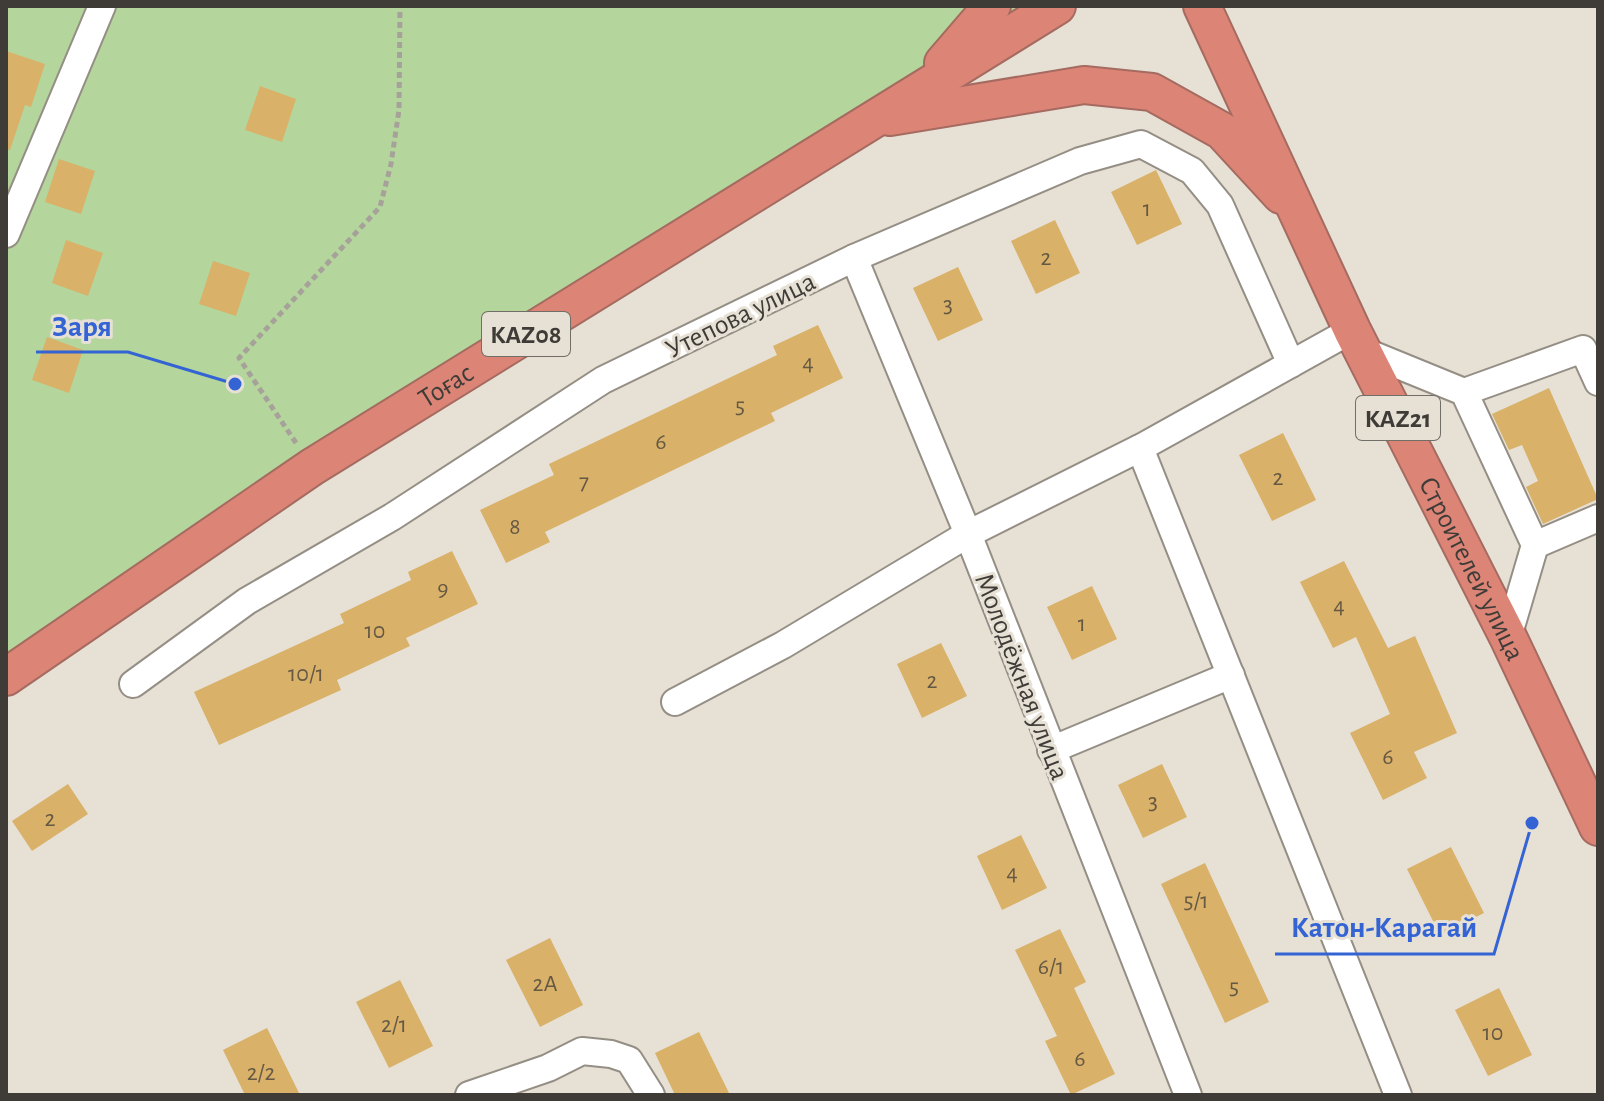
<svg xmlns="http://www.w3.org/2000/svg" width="1604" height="1101" viewBox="0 0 1604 1101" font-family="'Alegreya Sans',sans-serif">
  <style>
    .green { fill: #b4d69d }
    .building { fill: #d9b168 }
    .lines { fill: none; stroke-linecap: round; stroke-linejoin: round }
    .minor-casing { stroke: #948e84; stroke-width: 30 }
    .highway-casing { stroke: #a56b60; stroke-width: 40 }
    .path { stroke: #a7a299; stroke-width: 5; stroke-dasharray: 6 4; stroke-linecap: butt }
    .minor { stroke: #fff; stroke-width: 26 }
    .highway { stroke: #dc8476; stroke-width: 36 }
    .labels { text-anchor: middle; stroke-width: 6; stroke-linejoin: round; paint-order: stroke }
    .number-label { font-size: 24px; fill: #665944 }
    .shield { fill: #e6e0d5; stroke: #716d67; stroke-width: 2 }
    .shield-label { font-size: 26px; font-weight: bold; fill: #3f3c38 }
    .street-label { font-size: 28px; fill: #3f3c38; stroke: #e6e0d5 }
    .leader { fill: none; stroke: #3464d4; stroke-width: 3 }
    .callout-dot { fill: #3464d4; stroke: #e6e0d5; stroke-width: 3 }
    .callout-label { font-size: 30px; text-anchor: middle; font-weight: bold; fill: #3464d4; stroke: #e6e0d5; stroke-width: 6; stroke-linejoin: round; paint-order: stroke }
  </style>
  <rect width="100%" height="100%" fill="#e6e0d5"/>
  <path class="green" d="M 6,6 L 1062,6 L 6,678 Z"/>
  <g class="building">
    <path d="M 6,51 L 45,64 L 31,107 L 25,105 L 10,150 L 6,149 Z"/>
    <path d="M 260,86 L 296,99 L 282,142 L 245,130 Z"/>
    <path d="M 59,159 L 95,171 L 81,214 L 45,202 Z"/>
    <path d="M 1156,170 L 1182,224 L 1137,245 L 1111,192 Z"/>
    <path d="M 1055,220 L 1080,273 L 1036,294 L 1011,241 Z"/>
    <path d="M 66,240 L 103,253 L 88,296 L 52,283 Z"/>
    <path d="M 213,261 L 250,273 L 236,316 L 199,304 Z"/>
    <path d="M 958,267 L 983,320 L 938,341 L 913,288 Z"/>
    <path d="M 818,325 L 843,378 L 771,413 L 775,421 L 545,532 L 550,542 L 506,563 L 480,510 L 554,475 L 549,464 L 777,355 L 773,346 Z"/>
    <path d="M 47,337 L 83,350 L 69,393 L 32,380 Z"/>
    <path d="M 1549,388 L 1598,499 L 1543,524 L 1526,487 L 1538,481 L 1522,445 L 1509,450 L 1492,414 Z"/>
    <path d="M 1283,433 L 1316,500 L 1272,521 L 1239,455 Z"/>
    <path d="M 452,551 L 478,604 L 406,638 L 410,646 L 337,680 L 341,690 L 219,745 L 194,692 L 344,623 L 340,614 L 411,580 L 408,572 Z"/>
    <path d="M 1344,561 L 1388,648 L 1415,636 L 1457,733 L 1414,752 L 1427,778 L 1383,800 L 1350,733 L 1390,714 L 1356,637 L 1333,648 L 1300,582 Z"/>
    <path d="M 1092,586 L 1117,639 L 1072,660 L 1047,607 Z"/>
    <path d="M 941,643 L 967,696 L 922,718 L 897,664 Z"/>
    <path d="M 1162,764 L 1187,817 L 1143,838 L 1118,785 Z"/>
    <path d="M 68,784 L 88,814 L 32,851 L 12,821 Z"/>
    <path d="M 1021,835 L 1047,888 L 1002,910 L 977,856 Z"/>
    <path d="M 1451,847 L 1484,913 L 1440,935 L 1407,869 Z"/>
    <path d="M 1205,863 L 1269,1002 L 1225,1023 L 1161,884 Z"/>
    <path d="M 1060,929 L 1086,982 L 1074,988 L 1115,1074 L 1071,1095 L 1045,1041 L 1057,1036 L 1015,950 Z"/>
    <path d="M 550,938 L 583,1005 L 540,1027 L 506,960 Z"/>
    <path d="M 400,980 L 433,1046 L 389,1068 L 356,1002 Z"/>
    <path d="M 1499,988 L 1532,1055 L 1488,1076 L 1455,1010 Z"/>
    <path d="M 267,1028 L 300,1095 L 245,1095 L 223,1050 Z"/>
    <path d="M 699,1032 L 730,1095 L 675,1095 L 655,1053 Z"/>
  </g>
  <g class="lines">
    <g class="minor-casing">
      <g id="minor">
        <path d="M 6,234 L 102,6"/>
        <path d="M 854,258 L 968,534 L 1188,1095"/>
        <path d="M 1366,352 L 1464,392 L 1535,545 L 1508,637"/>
        <path d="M 1464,392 L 1583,349 L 1598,382"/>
        <path d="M 1140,448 L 1398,1095"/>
        <path d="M 1535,545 L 1598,518"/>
        <path d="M 133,684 L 247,601 L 392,517 L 603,380 L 854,258 L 1080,161 L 1141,144 L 1192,171 L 1220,205 L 1291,364"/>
        <path d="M 675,702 L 783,645 L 968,534 L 1140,448 L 1352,330"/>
        <path d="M 1051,750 L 1231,675"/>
        <path d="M 469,1095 L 548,1068 L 582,1051 L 611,1054 L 629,1060 L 651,1095"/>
      </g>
    </g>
    <g class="highway-casing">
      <g id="highway">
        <path id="s1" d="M 1202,6 L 1352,330 L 1508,637 L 1598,827"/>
        <path d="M 943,63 L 992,6"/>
        <path d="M 890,117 L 1084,85 L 1152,92 L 1222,131 L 1281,195"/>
        <path id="s2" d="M 6,677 L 312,467 L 1057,6"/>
      </g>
    </g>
    <path class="path" d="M 296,443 L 239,358 L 380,207 L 391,164 L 399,110 L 400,6"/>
    <use href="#minor" class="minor"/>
    <use href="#highway" class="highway"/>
  </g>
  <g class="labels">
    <g class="number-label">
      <text x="1147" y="216">1</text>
      <text x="1046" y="265">2</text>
      <text x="948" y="312">3</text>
      <text x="808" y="370">4</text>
      <text x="740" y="413">5</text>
      <text x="661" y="449">6</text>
      <text x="1278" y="485">2</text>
      <text x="584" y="489">7</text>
      <text x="515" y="534">8</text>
      <text x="443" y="596">9</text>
      <text x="1339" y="613">4</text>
      <text x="1082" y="631">1</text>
      <text x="375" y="638">10</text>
      <text x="306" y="681">10/1</text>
      <text x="932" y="688">2</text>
      <text x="1388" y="764">6</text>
      <text x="1153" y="809">3</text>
      <text x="50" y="826">2</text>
      <text x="1012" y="880">4</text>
      <text x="1196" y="908">5/1</text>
      <text x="1051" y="974">6/1</text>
      <text x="545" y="991">2А</text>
      <text x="1234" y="994">5</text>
      <text x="394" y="1032">2/1</text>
      <text x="1493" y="1040">10</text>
      <text x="1080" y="1066">6</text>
      <text x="261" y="1080">2/2</text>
    </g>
    <g class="shield">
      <rect x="482" y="312" width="88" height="44" rx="6"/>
      <rect x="1356" y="396" width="84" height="44" rx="6"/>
    </g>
    <g class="shield-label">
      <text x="526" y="343">KAZ08</text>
      <text x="1398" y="427">KAZ21</text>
    </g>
    <g class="street-label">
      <text transform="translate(740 314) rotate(-26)" y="10">Утепова улица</text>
      <text dy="10" stroke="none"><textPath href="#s2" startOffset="528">Тоғас</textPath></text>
      <text dy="10" stroke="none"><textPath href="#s1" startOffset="624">Строителей улица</textPath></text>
      <text transform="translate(1023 676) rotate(69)" y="10">Молодёжная улица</text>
    </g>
  </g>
  <path class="leader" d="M235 384L128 352H36M1532 823L1494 954H1275"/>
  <g class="callout-dot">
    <circle cx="235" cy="384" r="8"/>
    <circle cx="1532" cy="823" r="8"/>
  </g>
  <g class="callout-label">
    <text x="82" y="336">Заря</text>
    <text x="1384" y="937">Катон-Карагай</text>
  </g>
  <rect width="1604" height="1101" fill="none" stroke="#3f3c38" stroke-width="16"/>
</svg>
